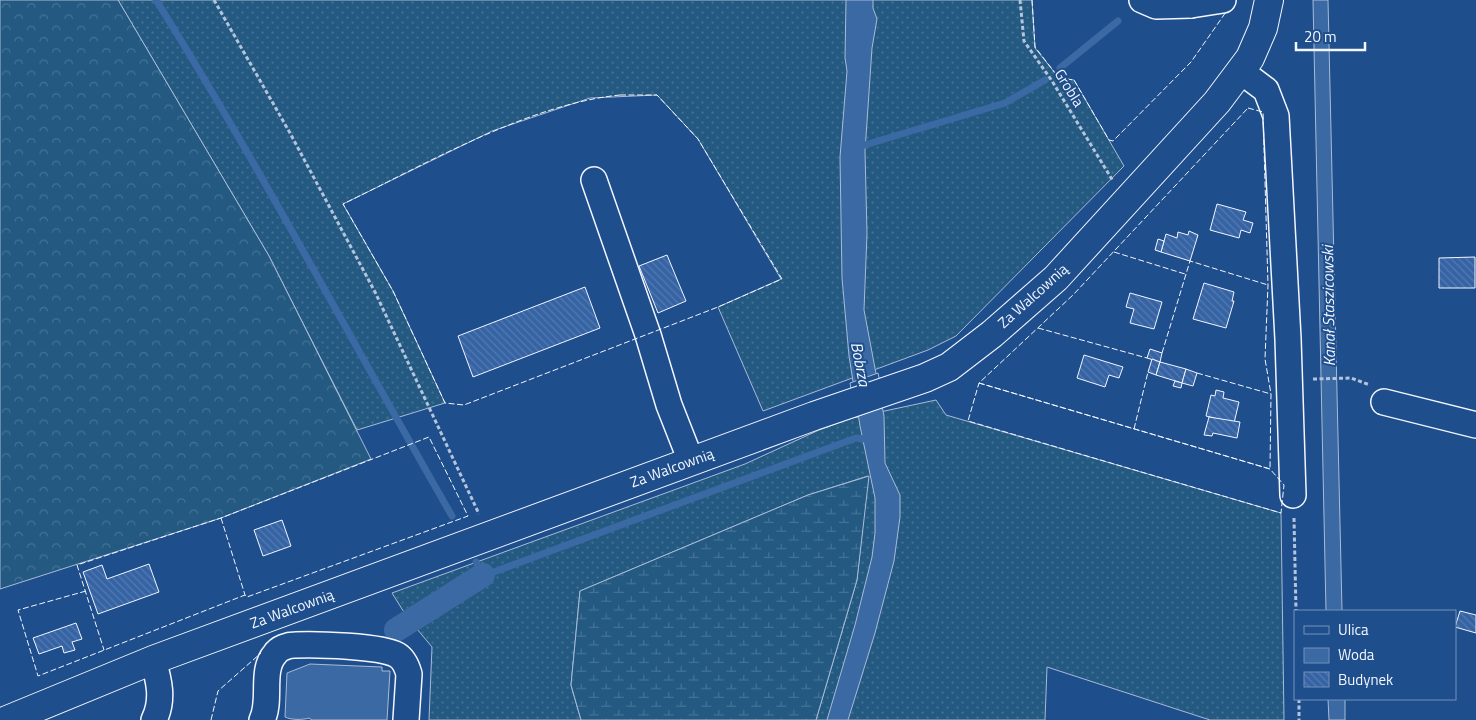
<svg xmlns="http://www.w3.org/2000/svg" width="1476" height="720" viewBox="0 0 1476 720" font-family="'Titillium Web',sans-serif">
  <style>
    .grass { fill: url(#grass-dots); stroke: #a8bbd7 }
    .forest { fill: url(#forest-crowns); stroke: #a8bbd7 }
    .wetland { fill: url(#wetland-marsh); stroke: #a8bbd7 }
    .water { fill: #3b69a3; stroke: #a8bbd7 }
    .pier { fill: #1f4e8c; stroke: #a8bbd7 }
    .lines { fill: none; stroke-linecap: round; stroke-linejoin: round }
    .stream { stroke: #3b69a3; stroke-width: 7 }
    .canal { stroke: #3b69a3; stroke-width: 24 }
    .building { fill: url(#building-back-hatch); stroke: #f2f6ff }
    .minor-casing { stroke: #f2f6ff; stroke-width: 28 }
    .major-casing { stroke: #f2f6ff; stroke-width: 30 }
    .path { stroke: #b3c4dc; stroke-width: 3; stroke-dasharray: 4 2.5; stroke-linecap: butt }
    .minor { stroke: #1f4e8c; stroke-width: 25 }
    .major { stroke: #1f4e8c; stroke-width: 28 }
    .fence { stroke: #f2f6ff; stroke-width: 1; stroke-dasharray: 6 2.5; stroke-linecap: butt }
    .labels { text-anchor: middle; stroke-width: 4; stroke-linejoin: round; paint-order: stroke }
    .street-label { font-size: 15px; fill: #f2f6ff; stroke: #1f4e8c }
    .water-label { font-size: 16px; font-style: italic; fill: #f2f6ff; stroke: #1f4e8c }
  </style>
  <defs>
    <pattern id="grass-dots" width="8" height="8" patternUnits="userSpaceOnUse" patternTransform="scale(1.25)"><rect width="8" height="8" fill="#245a82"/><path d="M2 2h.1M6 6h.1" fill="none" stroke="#447295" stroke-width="1.8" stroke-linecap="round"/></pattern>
    <pattern id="forest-crowns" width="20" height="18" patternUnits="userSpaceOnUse" patternTransform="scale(1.25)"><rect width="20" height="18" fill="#245a82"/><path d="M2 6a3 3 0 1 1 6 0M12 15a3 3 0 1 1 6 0" fill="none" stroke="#447295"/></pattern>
    <pattern id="wetland-marsh" width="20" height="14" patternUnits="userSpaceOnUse" patternTransform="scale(1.25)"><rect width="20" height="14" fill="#245a82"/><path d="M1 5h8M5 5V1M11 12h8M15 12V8" fill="none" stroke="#447295"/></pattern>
    <pattern id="building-back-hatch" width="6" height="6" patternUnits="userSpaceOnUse" patternTransform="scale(1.25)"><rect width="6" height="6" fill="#3563a3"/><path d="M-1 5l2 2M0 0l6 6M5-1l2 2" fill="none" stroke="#537ab1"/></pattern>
  </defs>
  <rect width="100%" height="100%" fill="#1f4e8c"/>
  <g class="grass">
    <path d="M 118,0 L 1032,0 L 1035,48 L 1059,78 L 1074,80 L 1124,166 L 956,336 L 928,350 L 763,411 L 718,307 L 781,279 L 698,139 L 657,95 L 590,98 L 492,131 L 343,204 L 393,291 L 445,403 L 357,430 L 269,256 Z"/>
    <path d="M 936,400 L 946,415 L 1281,513 L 1284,720 L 1210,720 L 1047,667 L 1045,720 L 816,720 L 857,580 L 868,476 L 808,495 L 580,591 L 571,685 L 581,720 L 429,720 L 432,647 L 407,617 L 392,593 L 745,464 L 819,430 L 852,418 Z"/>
  </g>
  <path class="forest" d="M 0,0 L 118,0 L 269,256 L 371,459 L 221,518 L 0,589 Z"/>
  <path class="wetland" d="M 869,476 L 857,580 L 816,720 L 581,720 L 571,685 L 580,591 L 808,495 Z"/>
  <g class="water">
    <path d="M 846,0 L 873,0 L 873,8 L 877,19 L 872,48 L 865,151 L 867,234 L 864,310 L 884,416 L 885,463 L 900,495 L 900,517 L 894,561 L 875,633 L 848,720 L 827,720 L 855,625 L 872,557 L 875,533 L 875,498 L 860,426 L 849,356 L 842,278 L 840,157 L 847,71 L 845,58 Z"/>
    <path d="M 1313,0 L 1328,0 L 1342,611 L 1326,611 Z"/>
    <path d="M 310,664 L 382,667 L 382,671 L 390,671 L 387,720 L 312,720 L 309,718 C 303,720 291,720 285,717 L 287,673 Z"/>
    <path d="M 1328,699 L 1345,699 L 1345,720 L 1329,720 Z"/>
  </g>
  <path class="pier" d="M 878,373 L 885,406 L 856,417 L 850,383 Z"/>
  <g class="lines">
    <g class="stream">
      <path d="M 156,0 C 261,168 353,344 452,516"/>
      <path d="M 1060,68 L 1118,21"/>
      <path d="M 858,147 L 1005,103 L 1045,80"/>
      <path d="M 476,562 L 483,576 L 856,438 L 872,440"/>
    </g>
    <path class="canal" d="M 396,630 L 483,575"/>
  </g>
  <g class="building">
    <path d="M 1217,204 L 1246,212 L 1243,220 L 1253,223 L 1250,233 L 1241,230 L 1239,238 L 1210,230 Z"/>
    <path d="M 1189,231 L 1198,235 L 1190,261 L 1161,252 L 1166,234 L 1177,238 L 1178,232 L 1188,235 Z"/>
    <path d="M 1158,239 L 1164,241 L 1161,252 L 1155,250 Z"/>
    <path d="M 667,255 L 686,301 L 658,313 L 639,266 Z"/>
    <path d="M 1475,257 L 1475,288 L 1439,288 L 1439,258 Z"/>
    <path d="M 1204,283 L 1234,292 L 1232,301 L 1234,301 L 1226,328 L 1193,319 Z"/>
    <path d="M 585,287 L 600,328 L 473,377 L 458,336 Z"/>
    <path d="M 1130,293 L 1162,302 L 1154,329 L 1130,323 L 1134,309 L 1126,307 Z"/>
    <path d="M 1150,349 L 1162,353 L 1160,362 L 1147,358 Z"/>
    <path d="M 1084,355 L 1123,367 L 1119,378 L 1109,375 L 1105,387 L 1077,378 Z"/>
    <path d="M 1152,359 L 1160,362 L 1156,375 L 1148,372 Z"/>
    <path d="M 1160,362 L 1186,369 L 1182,383 L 1156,375 Z"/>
    <path d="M 1186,369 L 1197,373 L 1193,386 L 1182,383 Z"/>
    <path d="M 1175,381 L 1182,383 L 1181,388 L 1173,386 Z"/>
    <path d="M 1216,390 L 1224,392 L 1223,398 L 1239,402 L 1234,423 L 1206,416 L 1211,395 L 1215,396 Z"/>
    <path d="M 1209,417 L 1240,422 L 1237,438 L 1213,433 L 1212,436 L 1204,435 Z"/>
    <path d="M 282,520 L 291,546 L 263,556 L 254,530 Z"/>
    <path d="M 149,564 L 159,592 L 98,614 L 83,572 L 102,565 L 107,579 Z"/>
    <path d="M 1460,611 L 1476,615 L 1476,633 L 1455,627 Z"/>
    <path d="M 76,623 L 82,639 L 72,642 L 75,650 L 64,653 L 62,646 L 39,654 L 33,638 Z"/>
  </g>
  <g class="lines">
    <g class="minor-casing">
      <g id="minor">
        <path d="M 1142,0 L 1156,6 L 1191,5 L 1190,0"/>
        <path d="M 1191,5 L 1223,0"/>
        <path d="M 1242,72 L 1266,90 L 1276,116 L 1288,339 L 1293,495"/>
        <path d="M 594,180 L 648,335 L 669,405 L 691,461"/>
        <path d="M 1384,402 L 1476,425"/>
        <path d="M 153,660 C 159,680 164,700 154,720"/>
        <path d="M 262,720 C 272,700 260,671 275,654 C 279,648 288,645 295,645 C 316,644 381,646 397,655 C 404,659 407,667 409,674 L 406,720"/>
      </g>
    </g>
    <g class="major-casing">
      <path id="major" d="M 7,720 L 153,660 L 814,416 L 925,378 L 949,367 L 992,334 L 1056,278 L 1217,102 L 1250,58 L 1263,28 L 1269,0"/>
    </g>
    <g class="path">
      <path d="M 214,0 L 290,133 L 375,292 L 479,514"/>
      <path d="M 1020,0 L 1024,41 L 1052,81 L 1113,181"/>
      <path d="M 1313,379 L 1351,378 L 1370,385"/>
      <path d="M 1294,518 L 1296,611"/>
      <path d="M 1299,699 L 1299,720"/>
    </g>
    <use href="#minor" class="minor"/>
    <use href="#major" class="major"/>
    <g class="fence">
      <path d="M 1032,0 L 1035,47 L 1059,78 L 1074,80 L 1109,140 L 1113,141 L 1191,62 L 1226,12"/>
      <path d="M 620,95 L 657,95 L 698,139 L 782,279 L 718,307 L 464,405 L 445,403 L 393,291 L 343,204 C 426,164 529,104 620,95 Z"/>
      <path d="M 1248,108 L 1263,112 L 1268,285 L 1265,359 L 1271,394 L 1270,469 L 979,383 L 1073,295 Z"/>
      <path d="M 1114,252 L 1185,274"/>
      <path d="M 1038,328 L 1147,358"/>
      <path d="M 1162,353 L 1190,261 L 1268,285"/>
      <path d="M 1197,373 L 1271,394"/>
      <path d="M 979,383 L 1270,469 L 1284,485 L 1281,513 L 968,421 Z"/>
      <path d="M 1134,429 L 1148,372"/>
      <path d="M 221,518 L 245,595"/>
      <path d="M 86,591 L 18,610 L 38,676 L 245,595 L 247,597 L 468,516 L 429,437 L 221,518 L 77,565 L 104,650"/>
      <path d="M 211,720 L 218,691 L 261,653"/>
    </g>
  </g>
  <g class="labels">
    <g class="street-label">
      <text transform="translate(1069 88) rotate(58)" y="5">Grobla</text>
      <text transform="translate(1033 296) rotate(-42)" y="5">Za Walcownią</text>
      <text transform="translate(672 468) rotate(-20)" y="5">Za Walcownią</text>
      <text transform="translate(292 609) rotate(-20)" y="5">Za Walcownią</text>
    </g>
    <g class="water-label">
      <text transform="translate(1328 306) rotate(-91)" y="6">Kanał Staszicowski</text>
      <text transform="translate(861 364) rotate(79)" y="6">Bobrza</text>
    </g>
  </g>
  <rect x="1294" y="610" width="162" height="90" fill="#1f4e8c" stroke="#7391ba"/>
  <rect x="1304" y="626" width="25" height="8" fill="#1f4e8c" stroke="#7391ba"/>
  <text x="1338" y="635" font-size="15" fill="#f2f6ff">Ulica</text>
  <rect x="1304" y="648" width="25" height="15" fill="#3b69a3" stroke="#7391ba"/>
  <text x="1338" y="660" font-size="15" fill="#f2f6ff">Woda</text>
  <rect x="1304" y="672" width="25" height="15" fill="url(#building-back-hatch)" stroke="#7391ba"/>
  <text x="1338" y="685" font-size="15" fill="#f2f6ff">Budynek</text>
  <path d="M1296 42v8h69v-8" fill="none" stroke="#f2f6ff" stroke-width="2.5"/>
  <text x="1304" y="42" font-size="15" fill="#f2f6ff" stroke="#1f4e8c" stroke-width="4" paint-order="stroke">20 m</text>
</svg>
